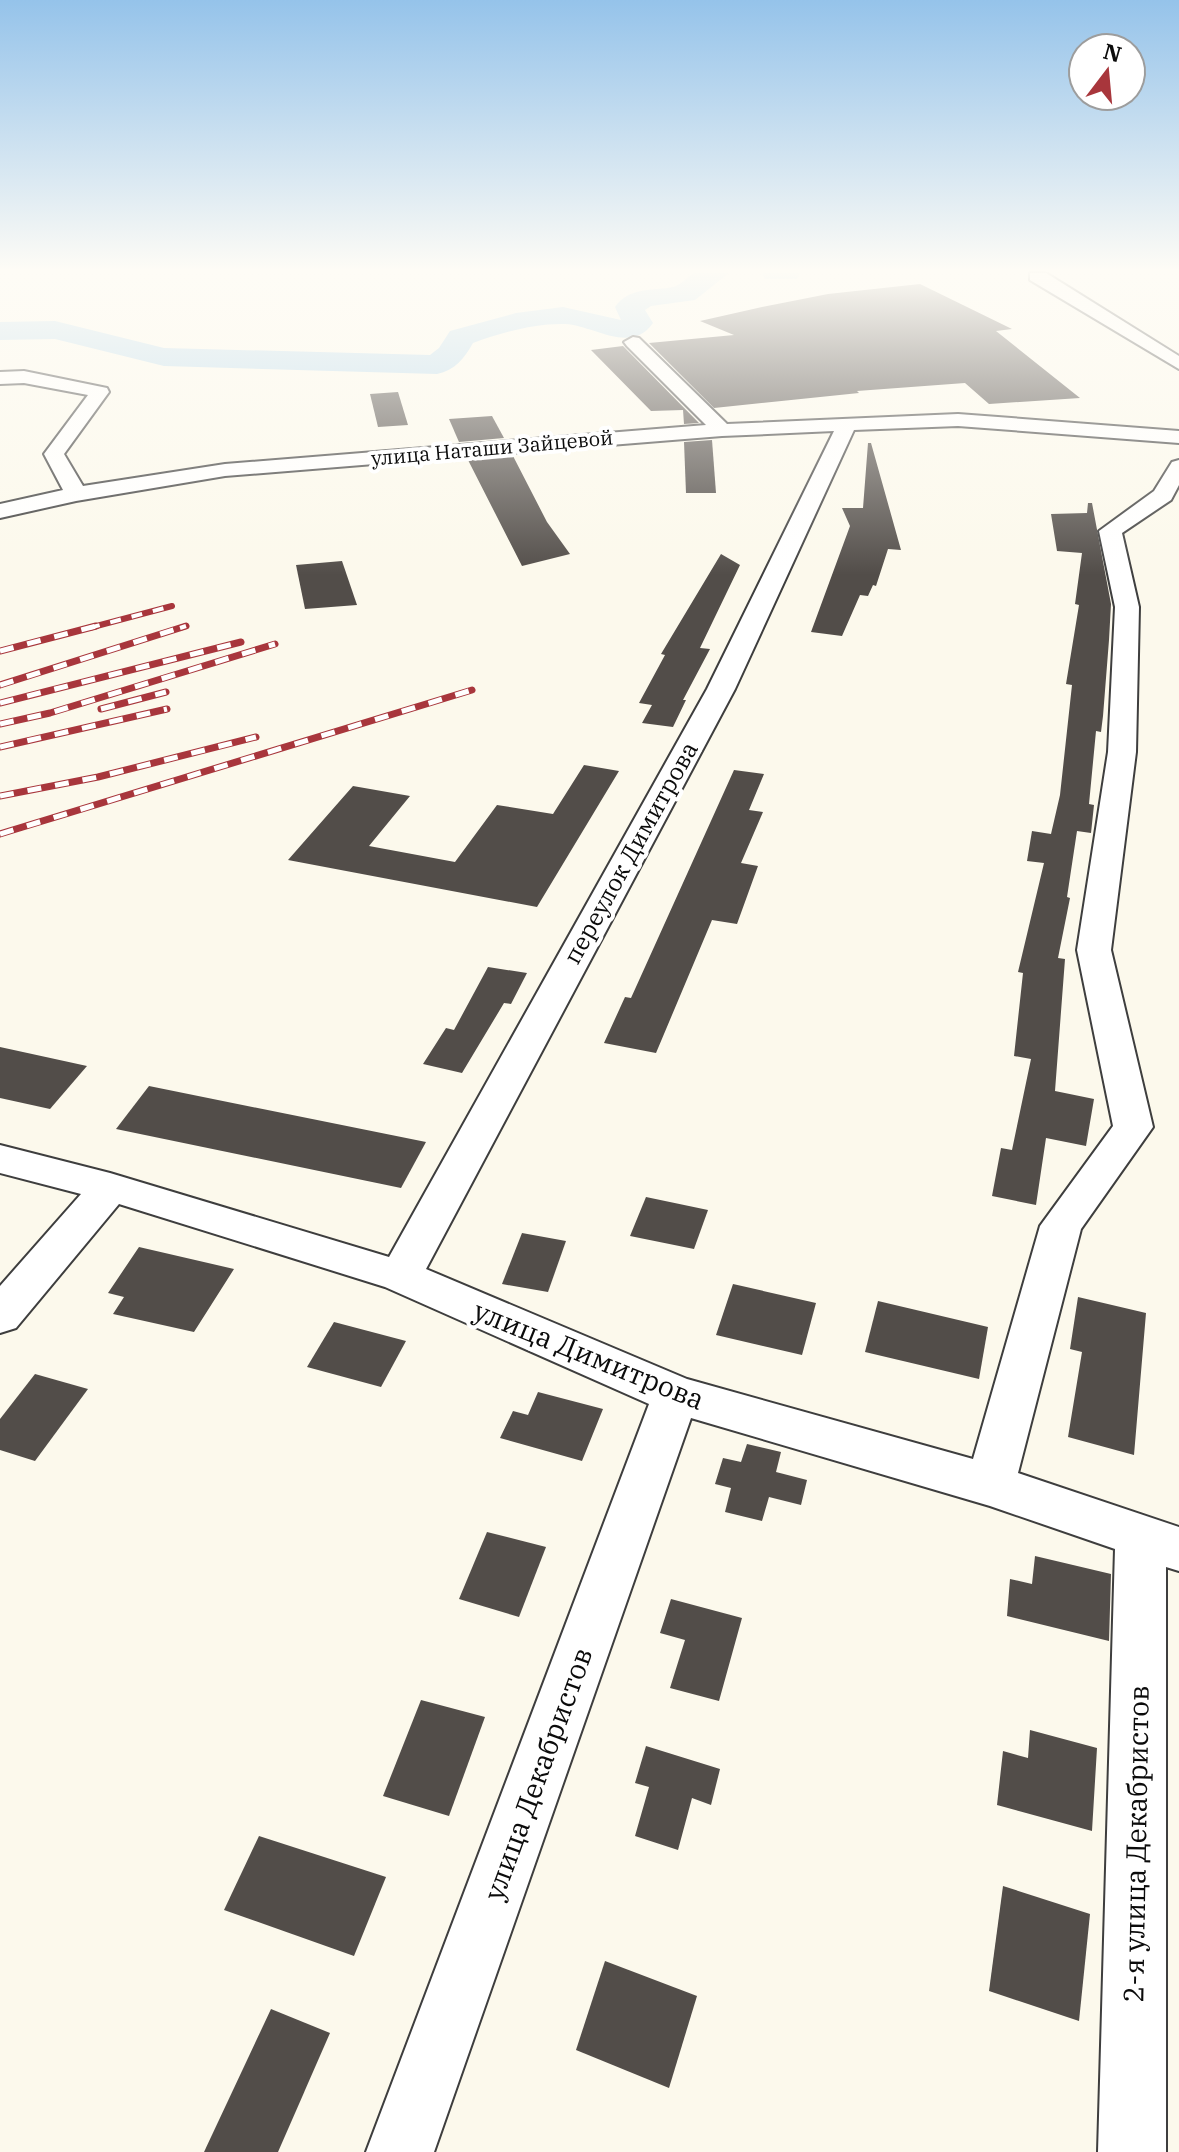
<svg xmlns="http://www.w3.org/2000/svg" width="1179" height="2152" viewBox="0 0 1179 2152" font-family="'IBM Plex Serif',serif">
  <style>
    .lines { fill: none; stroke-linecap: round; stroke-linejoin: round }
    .river { fill: #b8d9ed; fill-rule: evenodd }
    .building { fill: #524d49 }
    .minor-casing { stroke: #3e3e3e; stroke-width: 4 }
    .minor { fill: #fff; fill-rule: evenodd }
    .rail-far1-casing { stroke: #a8363c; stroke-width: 6 }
    .rail-casing { stroke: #a8363c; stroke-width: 7 }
    .rail-far1 { stroke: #fff; stroke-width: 4; stroke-dasharray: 11; stroke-linecap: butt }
    .rail { stroke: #fff; stroke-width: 5; stroke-dasharray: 14; stroke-linecap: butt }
    .labels { text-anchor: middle; stroke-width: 8; stroke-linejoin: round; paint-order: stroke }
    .far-street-label { font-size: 20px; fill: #0b0b0b; stroke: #fff }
    .street-label { font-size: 24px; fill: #0b0b0b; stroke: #fff }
    .near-street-label { font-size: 28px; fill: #0b0b0b; stroke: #fff }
  </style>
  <rect width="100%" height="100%" fill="#fcf9ec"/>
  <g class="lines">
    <g class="river">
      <path d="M 694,273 L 729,273 L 695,300 L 651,306 L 645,310 L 653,323 C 631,355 593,325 565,324 C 535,323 500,333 473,343 C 464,359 455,370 437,374 L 164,366 L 55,339 L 0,340 L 0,322 L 55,321 L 164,348 L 430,355 L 439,348 L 450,331 L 516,313 L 563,307 L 621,320 L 615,307 C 629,287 652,291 673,287 C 681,285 687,277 694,273 Z"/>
      <path d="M 762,273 L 800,273 L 797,279 L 765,279 Z"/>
    </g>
  </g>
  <g class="building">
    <path d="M 920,284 L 1012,329 L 996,331 L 1080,398 L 989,404 L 965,383 L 857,391 L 859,393 L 714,408 L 649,343 L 734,335 L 700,321 L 762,307 L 828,294 Z"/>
    <path d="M 623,346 L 625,348 L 699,423 L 684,424 L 683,410 L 651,411 L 591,350 Z"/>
    <path d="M 398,392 L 408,425 L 378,427 L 370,394 Z"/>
    <path d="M 492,416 L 504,438 L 459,442 L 449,419 Z"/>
    <path d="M 712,440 L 716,493 L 686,493 L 684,442 Z"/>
    <path d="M 868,443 L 871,443 L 901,550 L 888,549 L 876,586 L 873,585 L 868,596 L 860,595 L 842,636 L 811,632 L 850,526 L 842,508 L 863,508 Z"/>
    <path d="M 513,456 L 547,522 L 570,554 L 522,566 L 468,460 Z"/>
    <path d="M 1088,503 L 1092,503 L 1111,604 L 1109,640 L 1103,716 L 1101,732 L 1096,731 L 1089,804 L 1094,805 L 1091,833 L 1077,831 L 1067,897 L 1070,898 L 1058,958 L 1065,959 L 1055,1091 L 1094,1099 L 1086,1146 L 1046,1138 L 1036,1205 L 992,1196 L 1001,1148 L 1012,1150 L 1031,1059 L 1014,1056 L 1023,973 L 1018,972 L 1044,863 L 1027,861 L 1032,831 L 1051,834 L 1060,795 L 1072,685 L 1066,684 L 1079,605 L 1075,604 L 1082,553 L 1057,551 L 1051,514 L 1087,513 Z"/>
    <path d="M 721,554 L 740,565 L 700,648 L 710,649 L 683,700 L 686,700 L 673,727 L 642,723 L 652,705 L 639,703 L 665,655 L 661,654 Z"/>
    <path d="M 342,561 L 357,605 L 305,609 L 296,565 Z"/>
    <path d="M 584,765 L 619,771 L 537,907 L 288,860 L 353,786 L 410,796 L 369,846 L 455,862 L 497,805 L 553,814 Z"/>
    <path d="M 734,770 L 764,774 L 749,810 L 763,812 L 741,863 L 758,866 L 737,924 L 712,920 L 656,1053 L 604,1043 L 625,997 L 631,998 Z"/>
    <path d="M 488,967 L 527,973 L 511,1004 L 504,1003 L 462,1073 L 423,1064 L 446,1028 L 454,1030 Z"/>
    <path d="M 0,1047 L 87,1066 L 50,1109 L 0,1098 Z"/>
    <path d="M 149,1086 L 426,1142 L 401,1188 L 116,1129 Z"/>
    <path d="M 646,1197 L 708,1210 L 694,1249 L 630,1236 Z"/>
    <path d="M 522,1233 L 566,1241 L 548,1292 L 502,1284 Z"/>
    <path d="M 139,1247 L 234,1269 L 194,1332 L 113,1314 L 124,1297 L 108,1293 Z"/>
    <path d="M 733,1284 L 816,1303 L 802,1355 L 716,1335 Z"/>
    <path d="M 1078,1297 L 1146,1313 L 1134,1455 L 1068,1437 L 1082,1352 L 1070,1349 Z"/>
    <path d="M 878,1301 L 988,1327 L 979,1379 L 865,1352 Z"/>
    <path d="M 334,1322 L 406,1341 L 381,1387 L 307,1367 Z"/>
    <path d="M 35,1374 L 88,1389 L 35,1461 L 0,1450 L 0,1419 Z"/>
    <path d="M 538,1392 L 603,1409 L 582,1461 L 500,1438 L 513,1411 L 528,1415 Z"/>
    <path d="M 747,1444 L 781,1452 L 776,1472 L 807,1480 L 801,1505 L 769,1497 L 762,1521 L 725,1512 L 731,1488 L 715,1484 L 723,1458 L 741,1462 Z"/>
    <path d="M 487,1532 L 546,1547 L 519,1617 L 459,1599 Z"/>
    <path d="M 1035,1556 L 1111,1574 L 1109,1641 L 1007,1616 L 1010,1579 L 1032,1584 Z"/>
    <path d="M 671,1599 L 742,1618 L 719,1701 L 670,1688 L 685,1640 L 660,1633 Z"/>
    <path d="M 421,1700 L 485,1717 L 449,1816 L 383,1796 Z"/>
    <path d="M 1030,1730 L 1097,1748 L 1092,1831 L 997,1805 L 1003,1751 L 1028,1758 Z"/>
    <path d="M 646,1746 L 720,1769 L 711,1805 L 692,1798 L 678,1850 L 635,1836 L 649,1787 L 635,1783 Z"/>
    <path d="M 259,1836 L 386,1877 L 354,1956 L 224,1910 Z"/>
    <path d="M 1003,1886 L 1090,1914 L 1079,2021 L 989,1991 Z"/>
    <path d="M 605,1961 L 697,1996 L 669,2088 L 576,2050 Z"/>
    <path d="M 271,2009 L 330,2033 L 278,2152 L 204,2152 Z"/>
  </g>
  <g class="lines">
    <g class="minor-casing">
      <g id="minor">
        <path d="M 1030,273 L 1046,273 L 1179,356 L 1179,369 L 1030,280 Z"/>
        <path d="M 633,337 L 639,338 L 727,424 L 958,414 L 1179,431 L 1179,443 L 958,426 L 854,430 L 735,689 L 426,1269 L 687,1379 L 973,1459 L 1040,1226 L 1113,1126 L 1077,950 L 1108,752 L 1115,607 L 1099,531 L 1154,491 L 1172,462 L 1179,460 L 1179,485 L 1171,500 L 1122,533 L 1139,607 L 1136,752 L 1111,950 L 1153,1127 L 1081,1229 L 1018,1473 L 1179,1527 L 1179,1571 L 1166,1567 L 1166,2152 L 1098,2152 L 1115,1549 L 990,1506 L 691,1418 L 434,2152 L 366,2152 L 649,1404 L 385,1287 L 119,1204 L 16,1328 L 0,1333 L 0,1286 L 81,1194 L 0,1173 L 0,1145 L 110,1173 L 389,1257 L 707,689 L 834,431 L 722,436 L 225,476 L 76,501 L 0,518 L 0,504 L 63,490 L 44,454 L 88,395 L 24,383 L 0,384 L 0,372 L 24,371 L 107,388 L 109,392 L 64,454 L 83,486 L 225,464 L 706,425 L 627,346 L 624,342 Z"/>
      </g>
    </g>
    <use href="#minor" class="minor"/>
    <g class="rail-far1-casing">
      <g id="rail-far1">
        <path d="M 89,628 L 172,606"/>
        <path d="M 180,628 L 186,626"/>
      </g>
    </g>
    <g class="rail-casing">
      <g id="rail">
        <path d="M 0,651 L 96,626"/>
        <path d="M 0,685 L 186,626"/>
        <path d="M 0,703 L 241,642"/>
        <path d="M 101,709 L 166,692"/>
        <path d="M 0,724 L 50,713 L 275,644"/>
        <path d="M 0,747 L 167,709"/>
        <path d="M 0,796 L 98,777 L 256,737"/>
        <path d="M 0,834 L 472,690"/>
      </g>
    </g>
    <use href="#rail-far1" class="rail-far1"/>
    <use href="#rail" class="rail"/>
  </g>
  <linearGradient id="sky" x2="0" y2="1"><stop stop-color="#95c3ea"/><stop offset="0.47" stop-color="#fefcf6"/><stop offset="1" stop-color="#fefcf6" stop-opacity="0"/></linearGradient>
  <rect width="1179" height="575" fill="url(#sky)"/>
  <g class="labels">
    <g class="far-street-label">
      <text transform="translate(492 448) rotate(-5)" y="7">улица Наташи Зайцевой</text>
    </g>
    <g class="street-label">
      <text transform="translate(631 853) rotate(-61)" y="8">переулок Димитрова</text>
    </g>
    <g class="near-street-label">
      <text transform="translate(589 1355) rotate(22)" y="10">улица Димитрова</text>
      <text transform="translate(538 1774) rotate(-70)" y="10">улица Декабристов</text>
      <text transform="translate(1136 1844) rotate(-89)" y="10">2-я улица Декабристов</text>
    </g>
  </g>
  <g transform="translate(1107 72) rotate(16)"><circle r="38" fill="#ffffff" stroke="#9d9d9d" stroke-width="2"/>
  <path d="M0-6L14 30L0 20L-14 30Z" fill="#a8363c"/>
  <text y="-12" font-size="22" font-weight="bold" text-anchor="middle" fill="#0b0b0b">N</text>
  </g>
</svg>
